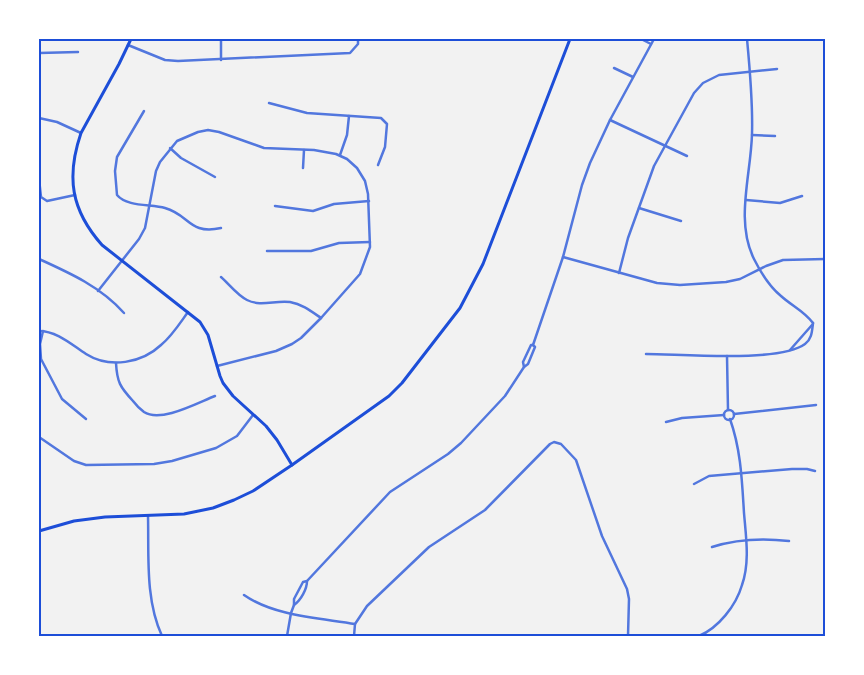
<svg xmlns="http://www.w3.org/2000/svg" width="864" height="675" viewBox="0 0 864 675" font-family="'Exo 2',sans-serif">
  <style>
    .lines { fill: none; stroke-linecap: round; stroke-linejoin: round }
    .minor { stroke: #5277de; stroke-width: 2.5 }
    .secondary { stroke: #1d4ed8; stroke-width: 3 }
    .neatline { fill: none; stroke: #1d4ed8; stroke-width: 2 }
  </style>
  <rect width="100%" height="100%" fill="#f2f2f2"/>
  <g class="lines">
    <g class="minor">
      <path d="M 641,39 L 651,44"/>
      <path d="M 747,39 C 750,71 753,102 752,134 C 751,175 735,221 754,259 C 761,273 770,287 781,296 C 792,306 804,311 813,323"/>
      <path d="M 128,45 L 165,60 L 178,61 L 350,53 L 358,44 L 358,39"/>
      <path d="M 39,53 L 78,52"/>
      <path d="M 221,60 L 221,39"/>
      <path d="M 614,68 L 633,77"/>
      <path d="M 269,103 L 307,113 L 381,118 L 387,124 L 385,147 L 378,165"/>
      <path d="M 144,111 L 117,157 L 115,171 L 117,195 C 127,207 151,204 165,208 C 190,215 189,235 221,228"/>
      <path d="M 39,118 L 57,122 L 81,133"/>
      <path d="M 610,120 L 687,156"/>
      <path d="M 752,135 L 775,136"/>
      <path d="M 170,148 L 181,158 L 215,177"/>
      <path d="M 340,155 L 347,135 L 349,116"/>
      <path d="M 303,168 L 304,150"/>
      <path d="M 39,179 L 41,197 L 47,201 L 75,195"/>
      <path d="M 746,200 L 780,203 L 802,196"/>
      <path d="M 275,206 L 313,211 L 334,204 L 369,201"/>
      <path d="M 639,208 L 681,221"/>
      <path d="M 267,251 L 311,251 L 339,243 L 370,242"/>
      <path d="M 563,257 L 657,283 L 680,285 L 726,282 L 740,279 L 766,266 L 783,260 L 825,259"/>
      <path d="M 39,259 C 70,273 101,287 124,313"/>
      <path d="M 619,273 L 628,238 L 654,166 L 694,93 L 703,83 L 719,75 L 777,69"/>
      <path d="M 221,277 C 229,284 237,295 247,300 C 261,307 275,300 290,302 C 302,304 311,311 321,318"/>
      <path d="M 98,291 L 139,239 L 145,228 L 156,171 L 160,162 L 177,141 L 198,132 L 208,130 L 219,132 L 264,148 L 314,150 L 336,154 L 347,159 L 357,168 L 365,181 L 368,194 L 370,247 L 360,274 L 321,318 L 301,338 L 292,344 L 276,351 L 217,366"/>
      <path d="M 39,331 C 57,331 72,345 86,354 C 110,369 142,363 161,345 C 172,336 180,323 188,312"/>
      <path d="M 43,331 L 40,344 L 41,359 L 62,399 L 86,419"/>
      <path d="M 790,350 L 812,325"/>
      <path d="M 646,354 C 681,354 779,363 805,344 C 812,339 812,331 813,323"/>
      <path d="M 727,356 L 728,410"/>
      <path d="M 116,363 C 117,382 120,387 133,401 C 136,405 140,409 144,412 C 161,423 197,403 215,396"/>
      <path d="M 524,367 L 523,362 L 531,345 L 533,345"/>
      <circle cx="729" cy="415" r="5"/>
      <path d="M 734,414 L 816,405"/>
      <path d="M 666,422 L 682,418 L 724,415"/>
      <path d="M 39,437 L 74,461 L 86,465 L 154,464 L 172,461 L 216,448 L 237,436 L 253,415"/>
      <path d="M 694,484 L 709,476 L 792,469 L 807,469 L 815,471"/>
      <path d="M 148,516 C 149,555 145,599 162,636"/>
      <path d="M 712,547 C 737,539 763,538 789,541"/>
      <path d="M 244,595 C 274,616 319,618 355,624"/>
      <path d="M 294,605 C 301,600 307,589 307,581"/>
      <path d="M 287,636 L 291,613 L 294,605 L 294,599 L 303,582 L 307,581 L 390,492 L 448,454 L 461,443 L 505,396 L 524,367 L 528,364 L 535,347 L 533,345 L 563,257 L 582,185 L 590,163 L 610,120 L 654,39"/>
      <path d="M 354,636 L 355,624 L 367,606 L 429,547 L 485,510 L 550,444 L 554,442 L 561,444 L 576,460 L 602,536 L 627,589 L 629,599 L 628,636"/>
      <path d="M 699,636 C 718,628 736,606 742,585 C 750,562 746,537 744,513 C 742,481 741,450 730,419"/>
    </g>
    <g class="secondary">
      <path d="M 131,39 L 119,64 L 81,133 C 66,177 71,210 102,245 L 200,322 L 208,335 L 220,376 L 223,383 L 233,396 L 266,426 L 277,440 L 292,465"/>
      <path d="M 39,531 L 74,521 L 105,517 L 184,514 L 213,508 L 234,500 L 253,491 L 292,465 L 389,396 L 402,383 L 460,308 L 483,264 L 570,39"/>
    </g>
  </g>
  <rect width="864" height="675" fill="none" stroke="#ffffff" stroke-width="80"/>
  <rect x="40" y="40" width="784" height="595" class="neatline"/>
</svg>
